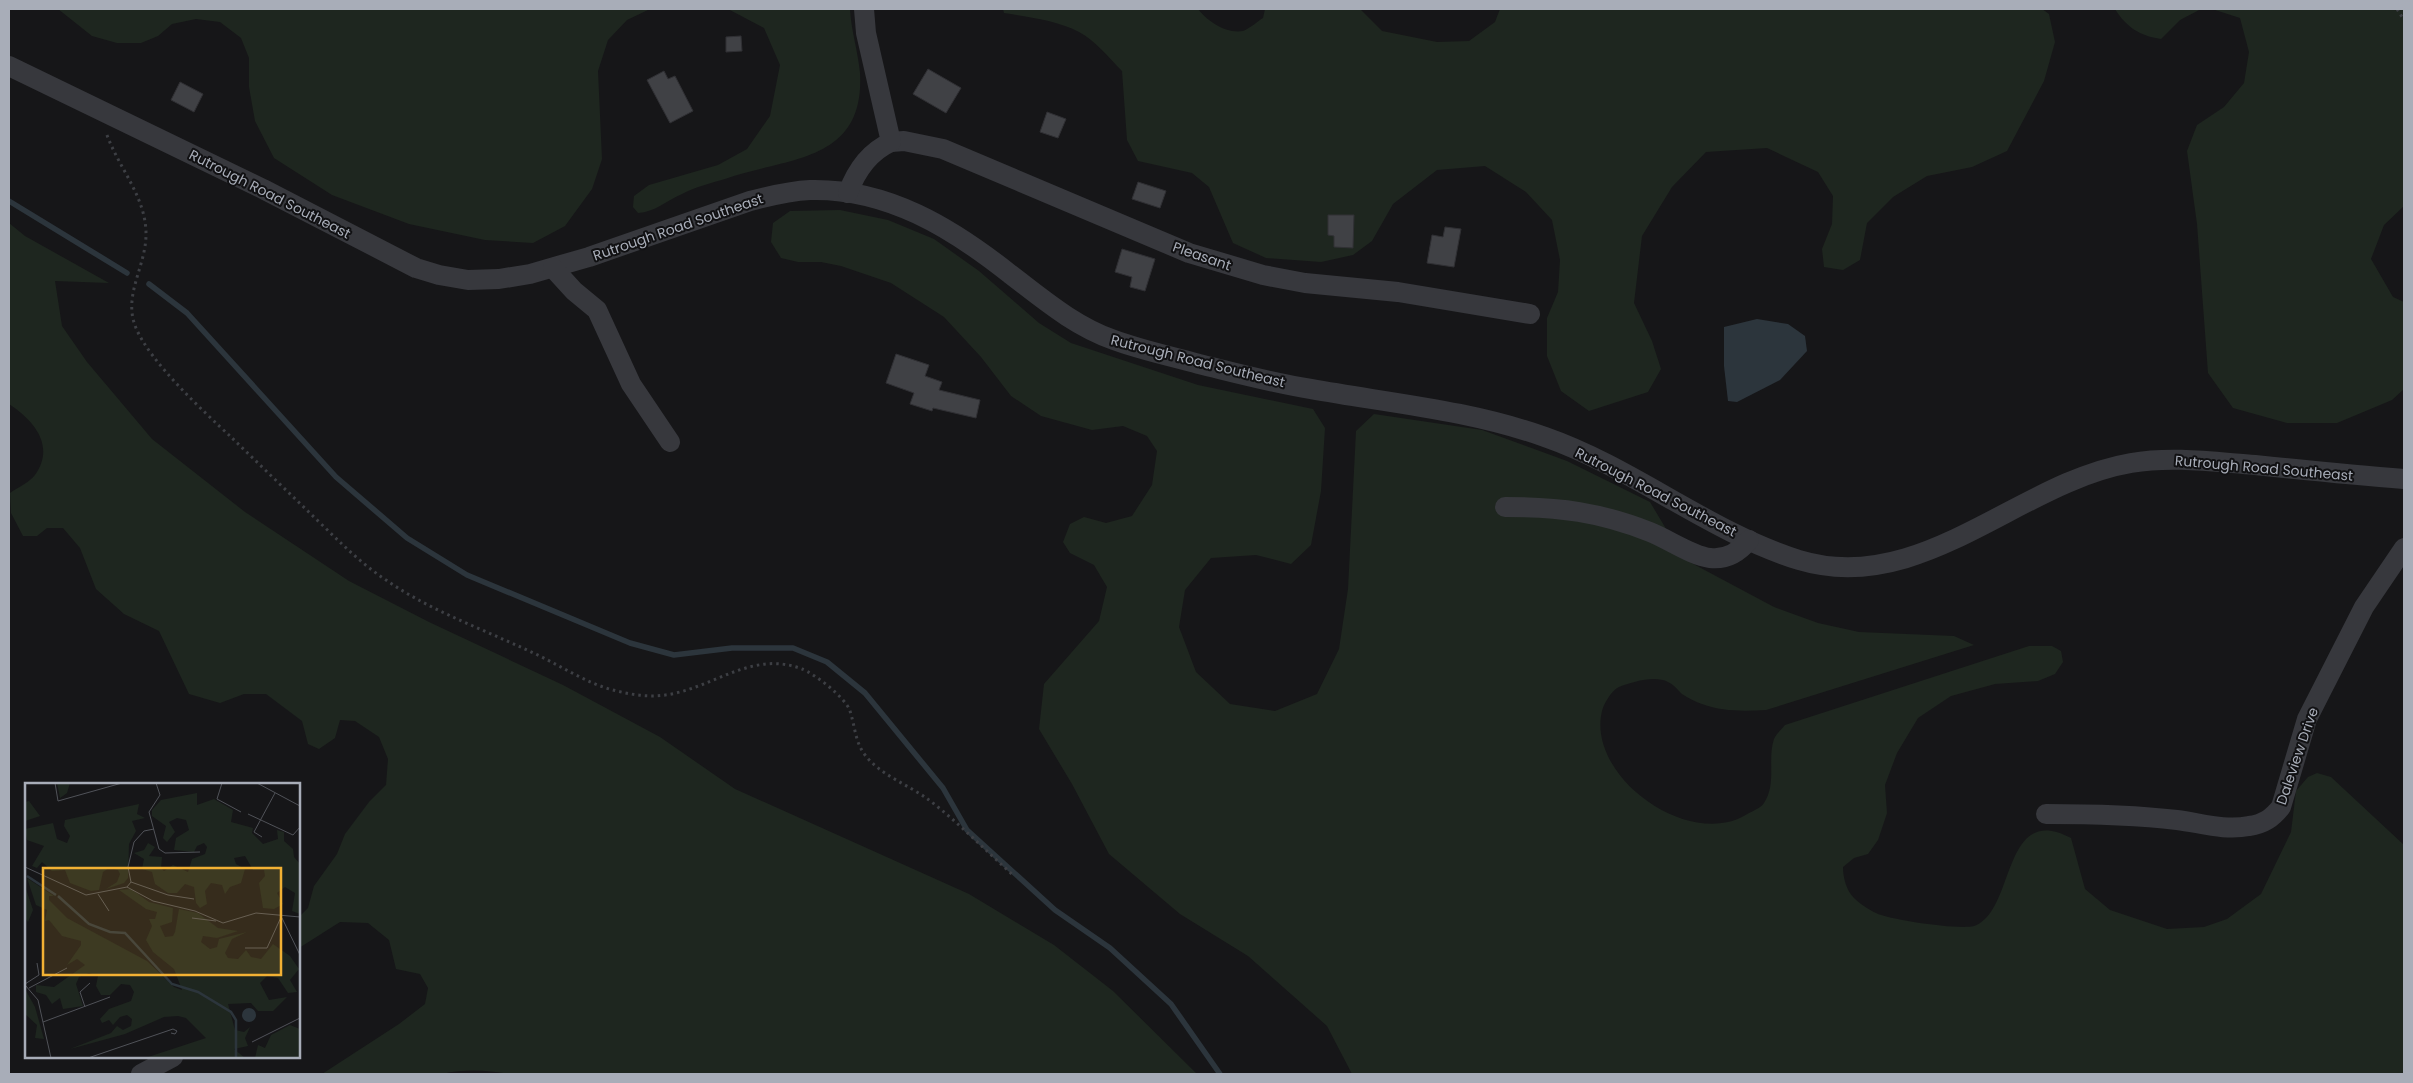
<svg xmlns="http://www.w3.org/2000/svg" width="2413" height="1083" viewBox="0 0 2413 1083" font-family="Poppins,sans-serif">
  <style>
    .green { fill: #1e261f }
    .water { fill: #2c353c }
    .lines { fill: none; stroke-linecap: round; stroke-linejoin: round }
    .stream { stroke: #2c353c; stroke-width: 5.5 }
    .building { fill: #404145; stroke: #303034 }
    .path { stroke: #3d3f44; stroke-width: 3; stroke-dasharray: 2.5 4; stroke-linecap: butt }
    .minor { stroke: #37383d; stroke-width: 20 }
    .labels { text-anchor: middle; stroke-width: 4; stroke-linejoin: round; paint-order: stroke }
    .street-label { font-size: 14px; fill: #a8adb8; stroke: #111113 }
    .inset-river { fill: none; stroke: #2c353c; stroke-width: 2.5 }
    .inset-road { fill: none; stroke: #505258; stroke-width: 1 }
    .view { fill: #f2b134; fill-opacity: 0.15; stroke: #f2b134; stroke-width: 2.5 }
    .inset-edge { fill: none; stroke: #a8adb8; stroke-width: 2.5 }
  </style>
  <rect width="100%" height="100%" fill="#161618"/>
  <g class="green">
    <path d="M 58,9 L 650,9 L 627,20 L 608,40 L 598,71 L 602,159 L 592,189 L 565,226 L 533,243 L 485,240 L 409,224 L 332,195 L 274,158 L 255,121 L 249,87 L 249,58 L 241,38 L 220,22 L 196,19 L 172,24 L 158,36 L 141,43 L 117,43 L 92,36 Z"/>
    <path d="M 728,9 L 850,9 C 851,30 858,51 860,73 C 865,163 788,157 725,179 C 711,183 695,187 682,194 C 666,201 655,212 638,213 L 633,207 L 634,196 L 649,185 L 718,165 L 747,149 L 770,116 L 780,65 L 764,28 Z"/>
    <path d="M 1003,9 L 1198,9 C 1207,21 1226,34 1243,31 C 1249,29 1258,21 1263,18 L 1265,9 L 1360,9 L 1382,31 L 1437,42 L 1469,41 L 1495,22 L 1500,9 L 2042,9 L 2049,14 L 2055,42 L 2044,81 L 2007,151 L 1972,167 L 1927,176 L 1893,197 L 1867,223 L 1860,260 L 1843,270 L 1824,267 L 1822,249 L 1832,224 L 1833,196 L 1818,172 L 1767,148 L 1706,152 L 1672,187 L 1642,236 L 1634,303 L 1652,341 L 1661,369 L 1648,392 L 1589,411 L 1561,391 L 1547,356 L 1547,318 L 1558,292 L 1560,260 L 1552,220 L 1526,192 L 1485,166 L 1437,170 L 1393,204 L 1372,241 L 1353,255 L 1321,262 L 1266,258 L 1233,243 L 1209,187 L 1192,173 L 1138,161 L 1127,140 L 1122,71 C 1109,58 1095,40 1079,32 C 1057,20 1028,17 1004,13 Z"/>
    <path d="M 2115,9 L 2201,9 L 2180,20 L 2161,39 C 2140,36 2126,27 2115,9 Z"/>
    <path d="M 2212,9 L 2404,9 L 2404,206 L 2384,225 L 2371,259 L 2393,297 L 2404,302 L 2404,389 L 2392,400 L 2337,423 L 2287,423 L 2233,408 L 2208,373 L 2197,224 L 2187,151 L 2197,125 L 2224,107 L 2244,83 L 2249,52 L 2240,18 Z"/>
    <path d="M 840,210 L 888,220 L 934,239 L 979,271 L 1039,323 L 1071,343 L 1198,385 L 1313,409 L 1325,428 L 1321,491 L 1311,545 L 1291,564 L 1256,555 L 1211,558 L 1185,590 L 1179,627 L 1196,672 L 1230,704 L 1275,711 L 1317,694 L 1339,649 L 1348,589 L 1356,431 L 1374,414 L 1482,430 L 1567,461 L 1650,502 L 1684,559 L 1774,607 L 1818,623 L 1859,632 L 1954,636 L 1974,645 L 1766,710 C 1745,711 1723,712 1702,704 C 1696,702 1688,698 1682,694 C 1678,690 1673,684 1668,682 C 1655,675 1632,682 1619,687 C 1612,690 1604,703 1602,711 C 1586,777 1691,852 1749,813 C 1753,811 1762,807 1764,803 C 1777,783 1767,760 1774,739 C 1776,734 1782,729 1785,725 L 2029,646 L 2052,646 L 2061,651 L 2063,662 L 2055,674 L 2038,681 L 1995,684 L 1951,696 L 1918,718 L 1897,753 L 1885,785 L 1887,813 L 1878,840 L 1868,854 L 1854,858 L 1843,867 C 1843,877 1846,890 1854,898 C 1859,903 1869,910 1876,913 C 1890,920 1959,930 1974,926 C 2016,912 2001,801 2071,838 L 2085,889 L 2110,910 L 2167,929 L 2204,927 L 2227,919 L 2261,894 L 2291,832 L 2296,791 L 2308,777 L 2317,773 L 2331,777 L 2404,845 L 2404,1074 L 1352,1074 L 1327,1026 L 1248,956 L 1180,914 L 1109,854 L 1072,784 L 1039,729 L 1044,684 L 1099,621 L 1107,587 L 1094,565 L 1070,553 L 1063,542 L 1070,524 L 1084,517 L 1106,523 L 1132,516 L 1152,485 L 1157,451 L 1147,436 L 1123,426 L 1092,430 L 1041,416 L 1011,396 L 981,357 L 944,317 L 891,283 L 841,266 L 821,262 L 798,262 L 781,258 L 771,242 L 773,223 L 790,211 Z"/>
    <path d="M 9,223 L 25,236 L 109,283 L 55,281 L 62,326 L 87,362 L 152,439 L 245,512 L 349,581 L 429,622 L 563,685 L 660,737 L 735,789 L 969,894 L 1054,945 L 1113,991 L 1197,1074 L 509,1074 C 486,1070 465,1069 442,1074 L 322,1074 L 399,1024 L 425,1004 L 428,988 L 420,974 L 396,969 L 389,940 L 368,923 L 340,922 L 299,948 L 299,917 L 308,908 L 314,886 L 337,854 L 345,834 L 369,802 L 386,785 L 388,759 L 379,737 L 355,721 L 340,720 L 335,738 L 319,749 L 308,744 L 302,721 L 266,694 L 244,694 L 220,703 L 189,694 L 159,631 L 124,614 L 96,589 L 80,548 L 63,528 L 47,528 L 37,536 L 23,536 L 11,513 L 10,493 C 17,488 30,482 35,475 C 56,445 33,420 9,404 Z"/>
  </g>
  <path class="water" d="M 1757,319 L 1788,324 L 1805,336 L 1807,351 L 1780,380 L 1737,402 L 1728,401 L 1724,366 L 1724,327 Z"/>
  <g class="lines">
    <g class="stream">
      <path d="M 9,201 L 127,273"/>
      <path d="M 149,284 L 187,313 L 336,477 L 407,538 L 467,575 L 630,643 L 674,655 L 732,648 L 793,648 L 827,662 L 865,693 L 943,788 L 967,830 L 1055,910 L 1110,948 L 1171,1004 L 1220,1074"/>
    </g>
  </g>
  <g class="building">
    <path d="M 741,36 L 742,51 L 726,52 L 726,37 Z"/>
    <path d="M 928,69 L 961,88 L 946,113 L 913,94 Z"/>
    <path d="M 664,71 L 668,79 L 675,76 L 693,111 L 670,123 L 647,80 Z"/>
    <path d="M 180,82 L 203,94 L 194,112 L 171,100 Z"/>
    <path d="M 1047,112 L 1066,119 L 1058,138 L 1040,132 Z"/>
    <path d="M 1138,182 L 1166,191 L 1160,208 L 1132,199 Z"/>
    <path d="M 1328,215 L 1354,215 L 1353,248 L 1334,247 L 1334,236 L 1328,235 Z"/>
    <path d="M 1445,227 L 1461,229 L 1454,267 L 1427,263 L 1432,235 L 1443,237 Z"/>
    <path d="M 1122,249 L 1155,259 L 1145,291 L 1130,287 L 1132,277 L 1115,272 Z"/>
    <path d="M 896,354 L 929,365 L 925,376 L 942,382 L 939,390 L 980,400 L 976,418 L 933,408 L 932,411 L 910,404 L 914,393 L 886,383 Z"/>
  </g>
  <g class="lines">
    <g class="path">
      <path d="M 2397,9 L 2404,20"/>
      <path d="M 107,135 C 119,168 145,196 146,232 C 147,266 122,295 136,328 C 150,362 203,411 231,437 C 259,464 288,492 316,519 C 339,541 360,563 386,580 C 429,610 480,628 527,650 C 557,663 586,684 617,691 C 637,696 656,698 676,693 C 719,683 756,651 802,669 C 815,674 846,698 850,711 C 855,726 855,742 865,755 C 880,775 909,785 929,800 C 959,823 985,850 1013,875"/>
    </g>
    <g class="minor">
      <path d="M 9,66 L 263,189 L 416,268 L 439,275 L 468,280 L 499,279 L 530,274 L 589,257 L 750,201 C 769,196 790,191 810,190 C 887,188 952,228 1010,274 C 1043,299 1074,326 1114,340 C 1141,350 1170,356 1199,364 C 1236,373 1273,383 1311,389 C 1389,403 1469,410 1545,437 C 1634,468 1709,532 1799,560 C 1921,597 2018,482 2131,463 C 2172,456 2214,462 2255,465 C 2304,470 2354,475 2404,479"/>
      <path d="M 891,142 L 904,141 L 943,149 L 1189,253 L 1263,275 L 1305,283 L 1398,292 L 1530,314"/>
      <path d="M 848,193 C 856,171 869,152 891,142 L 866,33 L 864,9"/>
      <path d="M 553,268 L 574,291 L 597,310 L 631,384 L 670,442"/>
      <path d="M 1505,507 C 1560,507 1599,512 1650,532 C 1668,539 1692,556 1710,558 C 1726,560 1739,552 1749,540"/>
      <path d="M 2046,814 C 2090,814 2134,815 2177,820 C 2201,823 2225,831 2249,826 C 2264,824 2272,818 2281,807 L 2307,719 L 2364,607 L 2404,548"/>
      <path d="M 141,1074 L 173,1057"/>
    </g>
  </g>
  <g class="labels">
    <g class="street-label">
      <text transform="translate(270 194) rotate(27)" y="5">Rutrough Road Southeast</text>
      <text transform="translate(678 227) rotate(-19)" y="5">Rutrough Road Southeast</text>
      <text transform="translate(1202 256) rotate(19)" y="5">Pleasant</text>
      <text transform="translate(1198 361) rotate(14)" y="5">Rutrough Road Southeast</text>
      <text transform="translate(2264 468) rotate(5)" y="5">Rutrough Road Southeast</text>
      <text transform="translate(1656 492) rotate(27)" y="5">Rutrough Road Southeast</text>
      <text transform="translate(2297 756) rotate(-71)" y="5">Daleview Drive</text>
    </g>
  </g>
  <g transform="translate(25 783)">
    <rect width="275" height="275" fill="#161618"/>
    <path d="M 32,0 L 45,0 L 42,10 L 35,15 ZM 172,10 L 172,22 L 189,16 L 208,27 L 206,39 L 228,45 L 227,50 L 238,61 L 253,56 L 252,47 L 259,49 L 259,58 L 268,66 L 269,74 L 275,81 L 275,131 L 267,128 L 270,110 L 260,104 L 252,110 L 258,121 L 249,126 L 238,125 L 234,100 L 240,93 L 239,87 L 228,87 L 220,73 L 209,75 L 211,81 L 220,86 L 216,100 L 205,104 L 200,111 L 197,102 L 186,100 L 180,108 L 182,121 L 175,125 L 171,120 L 169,104 L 160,101 L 152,110 L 143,110 L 130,101 L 127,89 L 117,86 L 119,76 L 109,70 L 119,67 L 123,60 L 130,64 L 124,73 L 137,74 L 136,85 L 139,88 L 148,82 L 163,89 L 167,76 L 180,71 L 182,64 L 179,60 L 172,63 L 169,69 L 149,67 L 151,55 L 164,47 L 161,37 L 152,35 L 144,39 L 150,49 L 142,59 L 138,55 L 141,43 L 127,33 L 127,27 L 136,17 ZM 4,18 L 15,33 L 0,38 L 0,19 ZM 114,21 L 112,31 L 120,35 L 107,38 L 111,48 L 104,61 L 103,95 L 99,100 L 81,106 L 92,99 L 95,91 L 93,87 L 84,85 L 78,89 L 74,107 L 66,108 L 45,100 L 40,87 L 27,88 L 17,79 L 12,85 L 7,83 L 19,63 L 2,57 L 0,46 L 28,40 L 32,56 L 42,60 L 45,53 L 39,43 L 40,37 ZM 2,95 L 29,113 L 24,113 L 24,117 L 42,135 L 122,178 L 149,204 L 157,207 L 149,186 L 128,169 L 121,157 L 127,143 L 124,136 L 130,136 L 132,129 L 121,126 L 94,107 L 106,106 L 124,119 L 148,125 L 147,139 L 135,143 L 140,154 L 148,153 L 150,149 L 154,126 L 173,130 L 193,145 L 213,148 L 192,155 L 178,153 L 176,159 L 185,166 L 192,164 L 194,156 L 222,149 L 207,156 L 200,170 L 203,175 L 213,176 L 221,167 L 226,174 L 236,176 L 248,161 L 265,173 L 274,186 L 265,197 L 272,209 L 263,210 L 253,195 L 242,193 L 235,200 L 244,217 L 262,214 L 248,228 L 233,228 L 226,220 L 203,221 L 210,247 L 219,249 L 225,244 L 220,255 L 223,263 L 209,266 L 220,275 L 120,275 L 181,255 L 161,235 L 153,233 L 139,234 L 100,251 L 45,266 L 86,250 L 92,243 L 98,247 L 106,243 L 107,236 L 102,232 L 95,234 L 88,242 L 84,237 L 77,240 L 75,236 L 84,226 L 106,218 L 109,209 L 105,202 L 96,201 L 85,212 L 76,212 L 71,203 L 73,193 L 64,190 L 54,194 L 51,201 L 58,223 L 38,226 L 35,215 L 27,221 L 21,212 L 11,209 L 11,202 L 29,204 L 60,182 L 52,176 L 42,182 L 56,162 L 56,158 L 37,153 L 24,137 L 20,138 L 22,127 L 11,122 ZM 0,103 L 8,127 L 3,139 L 0,135 ZM 0,206 L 10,224 L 19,256 L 10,255 L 12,242 L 0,231 ZM 265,242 L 275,246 L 275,275 L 230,275 L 233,262 L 240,265 L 246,252 Z" fill="#1e261f"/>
    <path d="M217 232a7 7 0 1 1 14 0a7 7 0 1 1-14 0Z" fill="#2c353c"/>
    <path class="inset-river" d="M 2,93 L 31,112M 33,113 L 64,141 L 85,149 L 100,150 L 147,201 L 173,209 L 206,229 L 211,237 L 211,275"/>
    <path class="inset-road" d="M 30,0 L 33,18 L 97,0M 131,0 L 135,12 L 124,29 L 134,66 L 140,70 L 175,69M 197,0 L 192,16 L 216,29M 232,0 L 275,23M 223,31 L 268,52 L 275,44M 237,54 L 229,49 L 250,10M 0,84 L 61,112 L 102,104 L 128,118 L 170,128 L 198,140 L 231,130 L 275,134M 106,99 L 143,112 L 169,116M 102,104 L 106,99 L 103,84 L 109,59 L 119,48 L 129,46M 73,111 L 84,128M 167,135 L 191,138M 257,135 L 275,172M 220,165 L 242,165 L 257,132M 0,201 L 14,192 L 12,180M 0,202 L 13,217 L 26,275M 4,205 L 42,185M 60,224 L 55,209 L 65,200M 18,239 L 85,214M 227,259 L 275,235M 63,275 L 148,246 L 152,248 L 150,251 L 146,250"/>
    <path class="view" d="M 18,85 L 256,85 L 256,192 L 18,192 Z"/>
    <rect width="275" height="275" class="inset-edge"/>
  </g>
  <rect width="2413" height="1083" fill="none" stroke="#a8adb8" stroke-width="20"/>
</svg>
